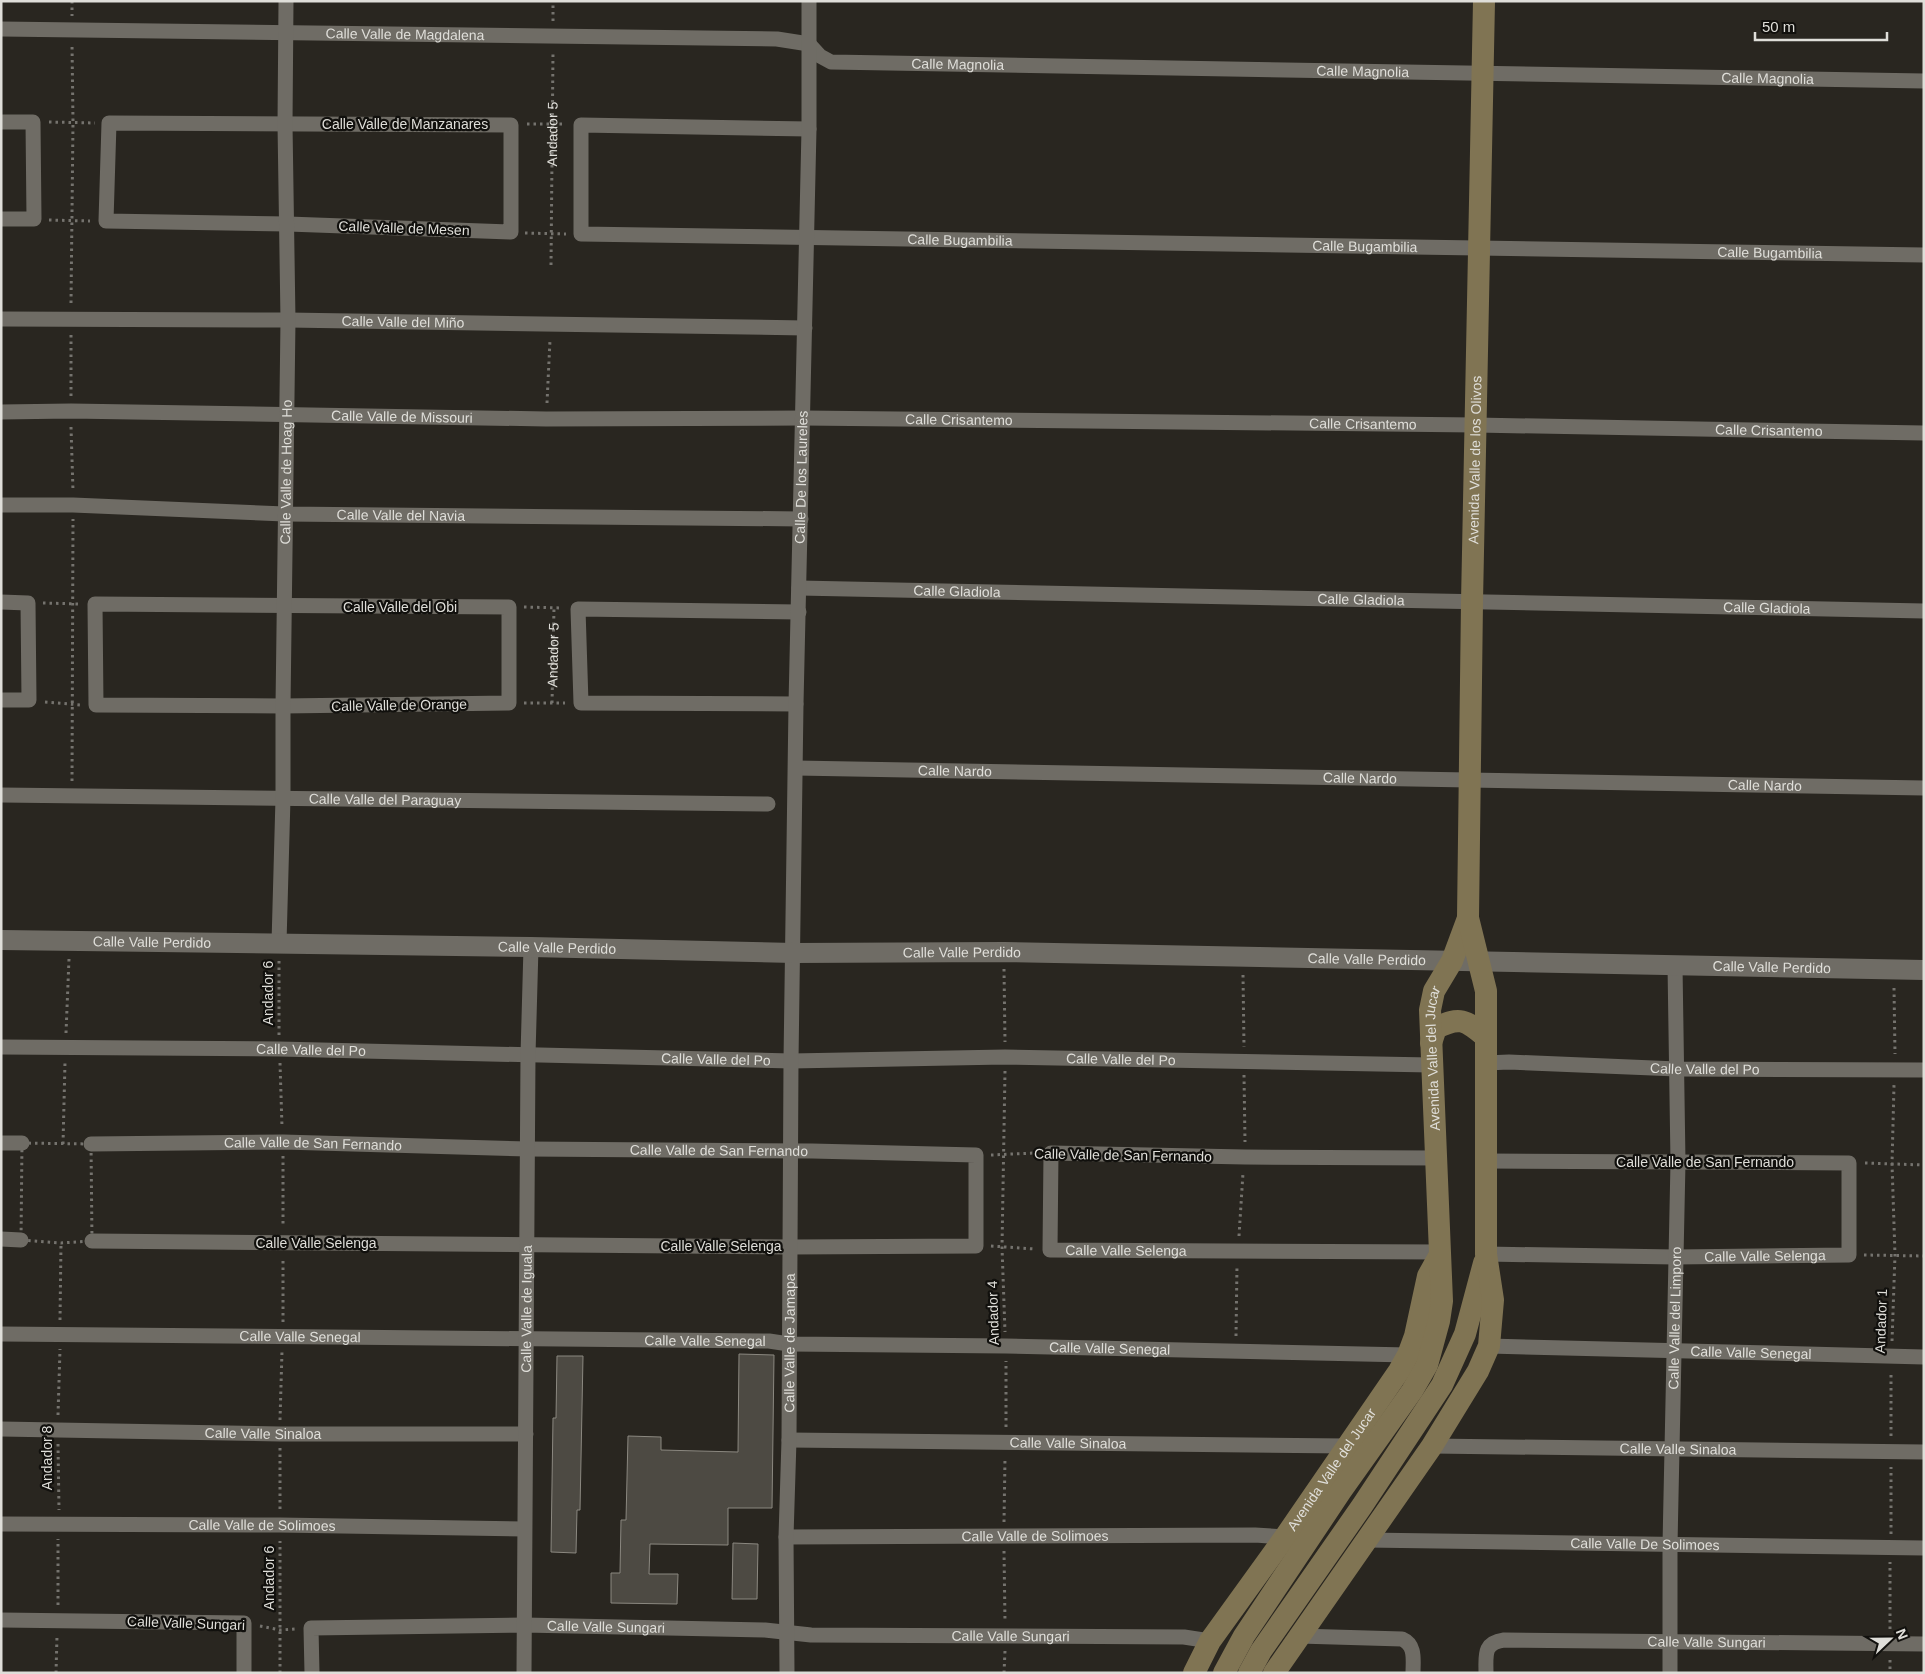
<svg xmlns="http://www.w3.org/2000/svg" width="1925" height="1674" viewBox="0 0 1925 1674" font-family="Helvetica,sans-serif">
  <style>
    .building { fill: #4d4a43; stroke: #8b8880 }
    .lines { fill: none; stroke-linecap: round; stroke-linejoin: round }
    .path { stroke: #75736e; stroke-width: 3; stroke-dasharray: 2.5 4; stroke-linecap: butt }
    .minor { stroke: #6f6c65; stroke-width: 15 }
    .tertiary { stroke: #6f6c65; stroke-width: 20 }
    .secondary { stroke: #807453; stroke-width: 22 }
    .labels { text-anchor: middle; stroke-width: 4.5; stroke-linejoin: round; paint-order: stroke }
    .street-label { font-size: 14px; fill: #dfded9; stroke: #11100d }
  </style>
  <rect width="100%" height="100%" fill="#292620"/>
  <g class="building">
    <path d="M 739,1354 L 774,1355 L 772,1508 L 728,1508 L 728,1545 L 650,1544 L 649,1574 L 678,1574 L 677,1604 L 611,1603 L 611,1573 L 620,1573 L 621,1520 L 626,1520 L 628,1436 L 661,1437 L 661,1450 L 738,1452 Z"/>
    <path d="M 557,1356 L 583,1356 L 580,1510 L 577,1510 L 576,1553 L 551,1552 L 553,1418 L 556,1418 Z"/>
    <path d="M 733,1543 L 758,1544 L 757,1599 L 732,1599 Z"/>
  </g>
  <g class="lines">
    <g class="path">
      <path d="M 72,1 L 72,16"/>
      <path d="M 553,21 L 553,1"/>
      <path d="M 49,122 L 95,123"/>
      <path d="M 527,124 L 566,124"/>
      <path d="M 49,220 L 90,221"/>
      <path d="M 525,233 L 566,234"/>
      <path id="s1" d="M 551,265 L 553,52"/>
      <path d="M 71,303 L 73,122 L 72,44"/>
      <path d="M 71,396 L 71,334"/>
      <path d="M 547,403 L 550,340"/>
      <path d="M 71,427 L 73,491"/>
      <path d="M 43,603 L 80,604"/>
      <path d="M 524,607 L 562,608"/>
      <path d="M 45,702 L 81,705"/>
      <path d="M 524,703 L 565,703"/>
      <path id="s2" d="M 552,703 L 554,608"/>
      <path d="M 72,781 L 73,519"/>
      <path d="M 1004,969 L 1005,1042"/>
      <path d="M 1243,975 L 1244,1047"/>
      <path d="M 1894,988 L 1895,1054"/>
      <path d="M 66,1033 L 69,959"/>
      <path d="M 279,1035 L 279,961"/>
      <path d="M 280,1063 L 282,1127"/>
      <path d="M 1005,1071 L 1002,1247 L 1005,1332"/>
      <path d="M 1244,1075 L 1245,1142"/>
      <path d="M 22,1143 L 91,1144 L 92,1241 L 61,1243 L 21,1240 Z"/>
      <path d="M 63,1144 L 65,1062"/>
      <path d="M 991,1155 L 1035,1153"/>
      <path d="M 283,1156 L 283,1227"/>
      <path d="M 1865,1163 L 1924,1165"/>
      <path d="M 1239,1236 L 1243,1173"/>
      <path d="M 991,1246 L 1035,1249"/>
      <path d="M 1864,1255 L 1924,1256"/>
      <path d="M 60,1320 L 61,1243"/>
      <path d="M 283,1322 L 283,1258"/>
      <path d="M 1236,1336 L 1237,1265"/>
      <path d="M 1892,1341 L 1895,1255 L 1892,1164 L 1894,1085"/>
      <path d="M 58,1415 L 60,1349"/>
      <path d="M 280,1420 L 282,1351"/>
      <path d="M 1006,1427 L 1006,1361"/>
      <path d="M 1891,1436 L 1891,1372"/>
      <path d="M 58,1444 L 59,1510"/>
      <path d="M 280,1448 L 280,1510"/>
      <path d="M 1004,1522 L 1005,1458"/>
      <path d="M 1891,1534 L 1891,1467"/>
      <path d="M 1004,1551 L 1005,1622"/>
      <path d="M 58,1605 L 58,1539"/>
      <path d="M 260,1626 L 280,1630 L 295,1629"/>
      <path d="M 1890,1629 L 1890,1562"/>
      <path d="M 1890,1660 L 1890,1673"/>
      <path d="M 56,1673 L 57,1636"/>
      <path d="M 280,1673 L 280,1541"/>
      <path d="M 1004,1673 L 1005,1651"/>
    </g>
    <g class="minor">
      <path id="s3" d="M 1,29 L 777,39 L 809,44 L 820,56 L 831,62 L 1924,81"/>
      <path d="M 1,122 L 33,122 L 34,219 L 1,219"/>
      <path d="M 109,123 L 511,125 L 511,232 L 288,224 L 106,221 Z"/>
      <path id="s4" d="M 809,129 L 581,125 L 581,234 L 1924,255"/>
      <path id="s5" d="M 1,319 L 288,320 L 805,328"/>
      <path id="s6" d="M 1,412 L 71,411 L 546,419 L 803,418 L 1476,425 L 1924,433"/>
      <path id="s7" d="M 1,505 L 73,505 L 285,514 L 801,519"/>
      <path id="s8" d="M 799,588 L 1924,611"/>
      <path d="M 1,602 L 28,603 L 29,700 L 1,700"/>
      <path d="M 95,604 L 509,607 L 509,703 L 283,706 L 96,705 Z"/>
      <path d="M 796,704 L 581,703 L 578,609 L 799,612"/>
      <path id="s9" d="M 796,768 L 1924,788"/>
      <path id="s10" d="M 1,795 L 768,804"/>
      <path id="s11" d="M 279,943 L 283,798 L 283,706 L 288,320 L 285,124 L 286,1"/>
      <path id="s12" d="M 1,1047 L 279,1049 L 791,1061 L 1005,1057 L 1431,1065"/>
      <path id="s13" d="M 1486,1063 L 1509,1062 L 1677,1069 L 1924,1070"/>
      <path d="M 1,1143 L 22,1143"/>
      <path id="s14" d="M 91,1144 L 283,1142 L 528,1149 L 812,1151 L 976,1155 L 976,1246 L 790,1247 L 92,1241"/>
      <path id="s15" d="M 1436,1158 L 1245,1157 L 1051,1153 L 1050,1250 L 1441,1252"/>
      <path d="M 1,1239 L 21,1240"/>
      <path id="s16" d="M 1486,1254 L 1675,1257 L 1849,1255 L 1849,1163 L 1486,1161"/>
      <path id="s17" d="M 1,1334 C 257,1335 513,1340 769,1341 L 789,1344 L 1006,1346 L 1408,1355"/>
      <path id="s18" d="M 1489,1346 L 1924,1357"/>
      <path id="s19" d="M 1,1429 L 280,1434 L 526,1434"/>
      <path id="s20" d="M 789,1440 L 1347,1446"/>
      <path id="s21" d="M 1432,1446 L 1924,1452"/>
      <path id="s22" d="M 1,1524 L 280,1525 L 524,1529"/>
      <path id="s23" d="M 786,1537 L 1255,1535 L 1285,1537"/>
      <path id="s24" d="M 1366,1540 L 1924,1548"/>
      <path d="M 1,1620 L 244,1623 L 244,1673"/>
      <path d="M 1299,1636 L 1402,1639 C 1416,1645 1413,1660 1413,1673"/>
      <path id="s25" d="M 312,1673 L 311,1628 L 524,1625 L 765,1630 L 811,1635 L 1184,1637 L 1210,1641"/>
      <path id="s26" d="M 524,1673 L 528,1055 L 531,947"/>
      <path id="s27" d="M 787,1673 L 786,1537 L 789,1440 L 791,1061 L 796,704 L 809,129 L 809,1"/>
      <path id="s28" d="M 1486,1673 C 1486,1655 1483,1643 1504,1640 L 1924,1644"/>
      <path id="s29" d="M 1670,1673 L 1670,1545 L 1678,1162 L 1675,965"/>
    </g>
    <path class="tertiary" id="s30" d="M 1,940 L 531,947 L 794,953 L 1004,952 L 1924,970"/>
    <g class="secondary">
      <path d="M 1431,1043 L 1436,1028 C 1461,1016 1465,1020 1486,1037"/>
      <path id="s31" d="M 1194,1673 L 1210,1641 L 1285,1537 L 1399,1371 L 1408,1355 L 1415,1336 L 1428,1276 L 1438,1258"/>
      <path id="s32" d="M 1224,1673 L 1244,1636 L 1341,1491 L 1412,1391 L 1427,1365 L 1439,1321 L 1442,1301 L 1430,1010 L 1434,991 L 1452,961 L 1468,918"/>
      <path d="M 1249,1673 L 1261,1651 L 1362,1506 L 1442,1385 L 1465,1334 L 1484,1263"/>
      <path id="s33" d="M 1274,1673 L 1432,1446 L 1478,1371 L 1489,1346 L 1493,1300 L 1486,1254 L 1486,991 L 1468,918 L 1472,602 L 1484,1"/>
    </g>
  </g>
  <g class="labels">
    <g class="street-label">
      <text dy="5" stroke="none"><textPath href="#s3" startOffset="404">Calle Valle de Magdalena</textPath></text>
      <text dy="5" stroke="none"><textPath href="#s3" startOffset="964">Calle Magnolia</textPath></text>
      <text dy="5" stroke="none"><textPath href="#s3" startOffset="1369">Calle Magnolia</textPath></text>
      <text dy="5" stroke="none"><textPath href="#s3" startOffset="1774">Calle Magnolia</textPath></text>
      <text x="405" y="129">Calle Valle de Manzanares</text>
      <text dy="5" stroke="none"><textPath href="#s1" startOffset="131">Andador 5</textPath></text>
      <text transform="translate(404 228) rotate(2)" y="5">Calle Valle de Mesen</text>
      <text dy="5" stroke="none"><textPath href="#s4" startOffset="716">Calle Bugambilia</textPath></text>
      <text dy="5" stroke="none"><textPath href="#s4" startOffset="1121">Calle Bugambilia</textPath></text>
      <text dy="5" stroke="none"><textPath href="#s4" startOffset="1526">Calle Bugambilia</textPath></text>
      <text dy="5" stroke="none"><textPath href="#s5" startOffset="402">Calle Valle del Miño</textPath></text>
      <text dy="5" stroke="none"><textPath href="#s6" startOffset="401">Calle Valle de Missouri</textPath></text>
      <text dy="5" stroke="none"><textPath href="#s6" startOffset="958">Calle Crisantemo</textPath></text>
      <text dy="5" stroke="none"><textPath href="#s6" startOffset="1362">Calle Crisantemo</textPath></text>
      <text dy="5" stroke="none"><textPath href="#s6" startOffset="1768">Calle Crisantemo</textPath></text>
      <text dy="5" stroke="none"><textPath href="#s33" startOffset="1281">Avenida Valle de los Olivos</textPath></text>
      <text dy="5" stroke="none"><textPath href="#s11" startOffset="471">Calle Valle de Hoag Ho</textPath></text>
      <text dy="5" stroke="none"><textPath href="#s27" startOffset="1196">Calle De los Laureles</textPath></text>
      <text dy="5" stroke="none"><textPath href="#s7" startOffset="400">Calle Valle del Navia</textPath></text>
      <text dy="5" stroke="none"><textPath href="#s8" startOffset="158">Calle Gladiola</textPath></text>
      <text dy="5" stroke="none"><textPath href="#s8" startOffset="562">Calle Gladiola</textPath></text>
      <text x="400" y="612">Calle Valle del Obi</text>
      <text dy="5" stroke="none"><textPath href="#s8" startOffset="968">Calle Gladiola</textPath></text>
      <text dy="5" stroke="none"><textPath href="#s2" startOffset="48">Andador 5</textPath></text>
      <text transform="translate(399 705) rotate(-1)" y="5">Calle Valle de Orange</text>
      <text dy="5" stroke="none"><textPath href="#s9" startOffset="159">Calle Nardo</textPath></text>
      <text dy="5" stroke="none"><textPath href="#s9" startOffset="564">Calle Nardo</textPath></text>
      <text dy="5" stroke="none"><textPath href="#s9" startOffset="969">Calle Nardo</textPath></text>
      <text dy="5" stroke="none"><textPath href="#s10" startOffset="384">Calle Valle del Paraguay</textPath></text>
      <text dy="5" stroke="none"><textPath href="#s30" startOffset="151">Calle Valle Perdido</textPath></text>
      <text dy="5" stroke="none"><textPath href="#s30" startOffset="556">Calle Valle Perdido</textPath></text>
      <text dy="5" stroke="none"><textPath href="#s30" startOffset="961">Calle Valle Perdido</textPath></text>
      <text dy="5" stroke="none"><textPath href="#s30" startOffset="1366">Calle Valle Perdido</textPath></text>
      <text dy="5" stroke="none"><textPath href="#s30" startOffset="1771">Calle Valle Perdido</textPath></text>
      <text transform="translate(268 993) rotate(-90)" y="5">Andador 6</text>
      <text dy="5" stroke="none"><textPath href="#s12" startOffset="310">Calle Valle del Po</textPath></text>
      <text dy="5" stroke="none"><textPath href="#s12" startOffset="715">Calle Valle del Po</textPath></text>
      <text dy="5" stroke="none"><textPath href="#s12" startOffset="1120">Calle Valle del Po</textPath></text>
      <text dy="5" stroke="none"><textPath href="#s32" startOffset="678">Avenida Valle del Jucar</textPath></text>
      <text dy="5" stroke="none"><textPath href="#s13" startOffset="219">Calle Valle del Po</textPath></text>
      <text dy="5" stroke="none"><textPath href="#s14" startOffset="222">Calle Valle de San Fernando</textPath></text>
      <text dy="5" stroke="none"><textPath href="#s14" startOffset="628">Calle Valle de San Fernando</textPath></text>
      <text transform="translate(1123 1155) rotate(1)" y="5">Calle Valle de San Fernando</text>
      <text x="1705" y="1167">Calle Valle de San Fernando</text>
      <text x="316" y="1248">Calle Valle Selenga</text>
      <text x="721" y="1251">Calle Valle Selenga</text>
      <text dy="5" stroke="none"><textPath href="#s15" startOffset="558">Calle Valle Selenga</textPath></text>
      <text dy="5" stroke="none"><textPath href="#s16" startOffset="279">Calle Valle Selenga</textPath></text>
      <text dy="5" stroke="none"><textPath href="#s26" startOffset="364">Calle Valle de Iguala</textPath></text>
      <text transform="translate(993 1313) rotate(-92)" y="5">Andador 4</text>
      <text dy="5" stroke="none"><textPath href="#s29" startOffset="355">Calle Valle del Limporo</textPath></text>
      <text transform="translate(1881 1321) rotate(-88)" y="5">Andador 1</text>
      <text dy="5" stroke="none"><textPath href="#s17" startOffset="299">Calle Valle Senegal</textPath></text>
      <text dy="5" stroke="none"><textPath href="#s17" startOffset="704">Calle Valle Senegal</textPath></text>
      <text dy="5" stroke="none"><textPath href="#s27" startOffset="330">Calle Valle de Jamapa</textPath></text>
      <text dy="5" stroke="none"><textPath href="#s17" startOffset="1109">Calle Valle Senegal</textPath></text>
      <text dy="5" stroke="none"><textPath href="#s18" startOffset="262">Calle Valle Senegal</textPath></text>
      <text dy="5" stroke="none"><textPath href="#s19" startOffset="262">Calle Valle Sinaloa</textPath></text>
      <text dy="5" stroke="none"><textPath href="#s20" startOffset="279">Calle Valle Sinaloa</textPath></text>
      <text dy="5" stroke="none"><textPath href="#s21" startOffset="246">Calle Valle Sinaloa</textPath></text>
      <text transform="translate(47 1458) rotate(-90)" y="5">Andador 8</text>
      <text dy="5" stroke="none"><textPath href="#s31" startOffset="246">Avenida Valle del Jucar</textPath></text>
      <text dy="5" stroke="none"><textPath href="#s22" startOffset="261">Calle Valle de Solimoes</textPath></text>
      <text dy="5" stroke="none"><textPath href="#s23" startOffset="249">Calle Valle de Solimoes</textPath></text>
      <text dy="5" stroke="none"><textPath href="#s24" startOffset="279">Calle Valle De Solimoes</textPath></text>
      <text transform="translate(269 1578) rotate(-90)" y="5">Andador 6</text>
      <text transform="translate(186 1623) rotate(2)" y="5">Calle Valle Sungari</text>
      <text dy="5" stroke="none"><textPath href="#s25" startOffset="340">Calle Valle Sungari</textPath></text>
      <text dy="5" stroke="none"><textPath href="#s25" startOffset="745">Calle Valle Sungari</textPath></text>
      <text dy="5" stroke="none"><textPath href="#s28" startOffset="246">Calle Valle Sungari</textPath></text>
    </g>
  </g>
  <rect width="1925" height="1674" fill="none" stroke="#dfded9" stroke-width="5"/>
  <g transform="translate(1890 1639) rotate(68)" stroke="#11100d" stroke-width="4" paint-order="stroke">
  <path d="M0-4L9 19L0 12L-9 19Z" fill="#dfded9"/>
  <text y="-8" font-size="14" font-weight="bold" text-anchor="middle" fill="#dfded9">N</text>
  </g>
  <path d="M1755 32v8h132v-8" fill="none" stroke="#dfded9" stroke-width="2.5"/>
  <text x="1762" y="32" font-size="15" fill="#dfded9" stroke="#11100d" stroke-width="4" paint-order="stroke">50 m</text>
</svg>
